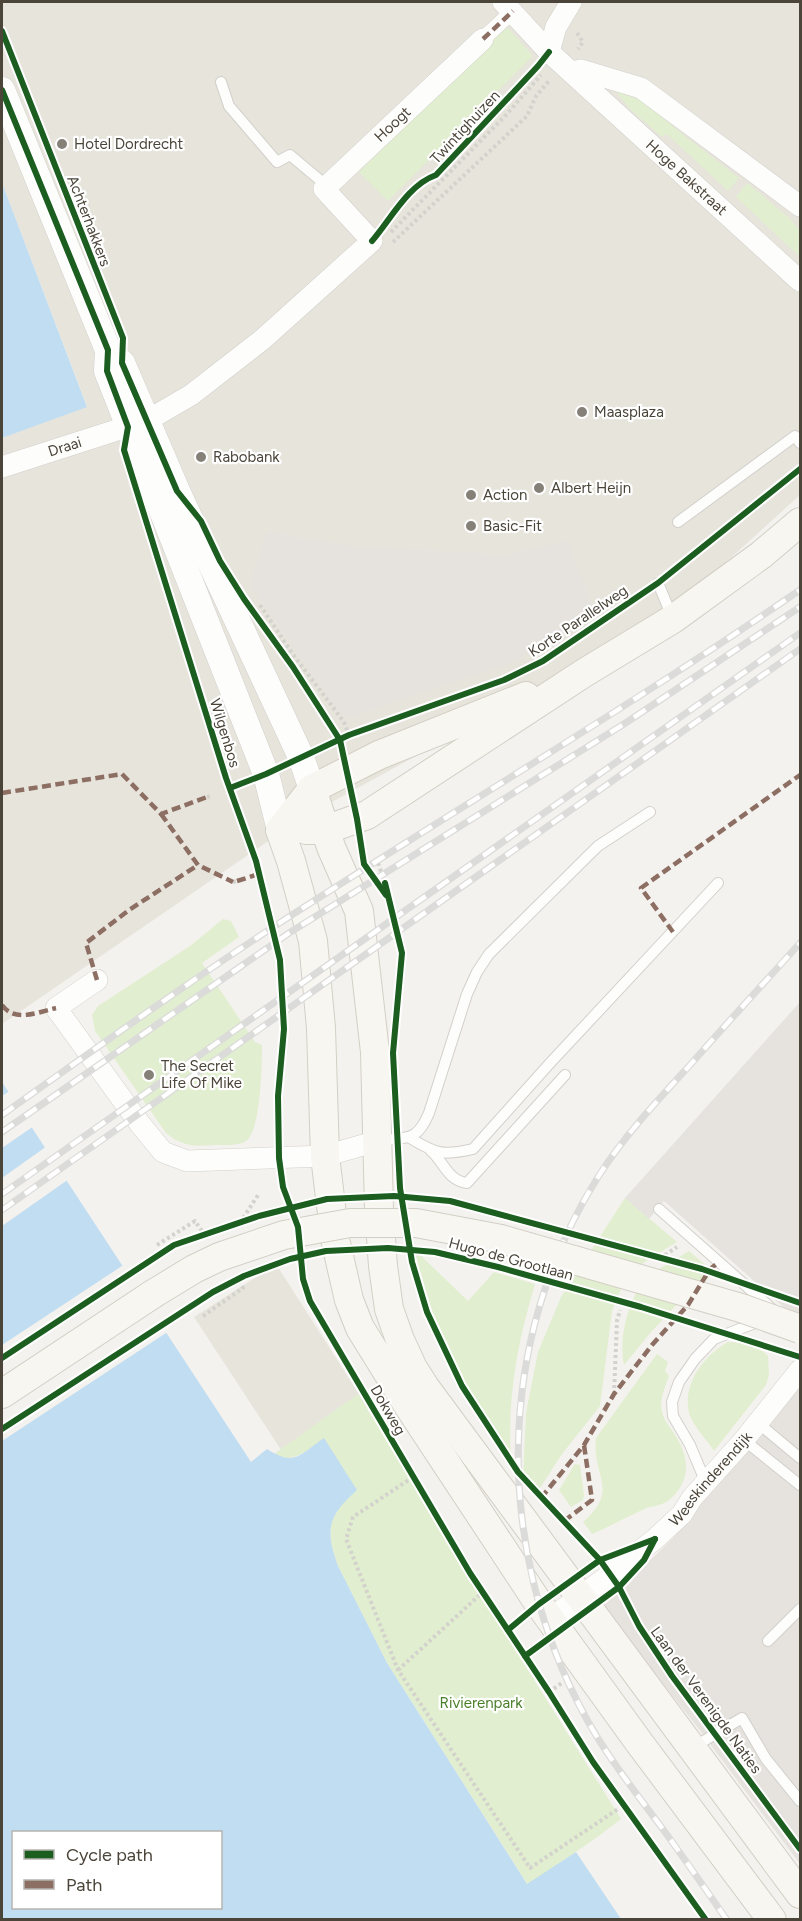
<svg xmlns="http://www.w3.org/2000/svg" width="802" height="1921" viewBox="0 0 802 1921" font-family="Figtree,sans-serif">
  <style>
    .residential { fill: #e7e4dc }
    .industrial { fill: #e6e2de }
    .green { fill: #e1eecf }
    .parking { fill: #e6e3df }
    .water { fill: #c0ddf1; fill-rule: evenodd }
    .pier { fill: #f4f2ee }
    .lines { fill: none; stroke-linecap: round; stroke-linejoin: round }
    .service-casing { stroke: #d2d0cb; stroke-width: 12 }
    .pedestrian-casing { stroke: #d2d0cb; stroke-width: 16 }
    .minor-casing { stroke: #d2d0cb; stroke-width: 22 }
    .tertiary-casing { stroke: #d2d0cb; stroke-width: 27 }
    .secondary-casing { stroke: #d3cfc5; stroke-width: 30 }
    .path { stroke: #d3d2cc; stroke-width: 4; stroke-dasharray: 3 3; stroke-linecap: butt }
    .service { stroke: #fdfdfc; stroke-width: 10 }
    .pedestrian { stroke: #fdfdfc; stroke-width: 15 }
    .minor { stroke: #fdfdfc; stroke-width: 21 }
    .tertiary { stroke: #fdfdfc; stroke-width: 26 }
    .secondary { stroke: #f7f6f1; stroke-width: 28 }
    .rail-casing { stroke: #dbdbda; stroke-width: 7 }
    .rail { stroke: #fff; stroke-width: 4.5; stroke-dasharray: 14; stroke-linecap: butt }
    .secondary-bridge-casing { stroke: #d3cfc5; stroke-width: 30; stroke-linecap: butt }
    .secondary-bridge { stroke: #f7f6f1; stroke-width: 28 }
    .quiet { stroke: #8d6e63; stroke-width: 4.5; stroke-dasharray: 9 4.5; stroke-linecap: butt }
    .cycleway-casing { stroke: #fff; stroke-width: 10 }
    .cycleway { stroke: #1b5e20; stroke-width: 6 }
    .poi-dot { fill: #868178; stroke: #fff; stroke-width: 2 }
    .labels { text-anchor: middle; stroke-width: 4.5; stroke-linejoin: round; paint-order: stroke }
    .street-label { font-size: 15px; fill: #4b4439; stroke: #fff }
    .poi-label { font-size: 15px; fill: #4b4439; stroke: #fff; text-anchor: start }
    .park-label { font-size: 15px; fill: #4a7f2a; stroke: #fff }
  </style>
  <rect width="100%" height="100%" fill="#f4f2ee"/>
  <g class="residential">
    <path d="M 2,2 L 800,2 L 800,495 L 659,623 L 299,820 L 2,1024 L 2,438 L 87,406 L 2,183 Z"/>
    <path d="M 276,1264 L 368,1408 L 287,1459 L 194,1317 Z"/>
  </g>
  <path class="industrial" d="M 800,1378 L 800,1864 L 698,1728 L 602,1607 L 673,1538 Z"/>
  <g class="green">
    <path d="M 505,25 L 533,56 L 388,201 L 359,172 Z"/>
    <path d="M 611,85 L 644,102 L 676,129 L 739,178 L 728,191 L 667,134 L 662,137 L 630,109 Z"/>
    <path d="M 747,183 L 788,217 L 800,231 L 800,257 L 736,197 Z"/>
    <path d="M 223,919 L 231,921 L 239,937 L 202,963 L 255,1042 L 262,1045 C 262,1064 261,1131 246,1141 C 238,1146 224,1145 214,1145 C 195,1147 181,1146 166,1133 L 95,1031 L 92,1015 L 98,1006 L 190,946 Z"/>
    <path d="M 625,1198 L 677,1242 L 647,1260 L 625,1279 L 612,1311 L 600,1406 L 562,1454 L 538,1491 L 523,1476 L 526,1413 L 538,1352 L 561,1297 Z"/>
    <path d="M 414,1249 L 468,1301 L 494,1272 L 535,1284 C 518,1341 507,1397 511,1457 C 494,1430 473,1404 458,1375 C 438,1335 426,1292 414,1249 Z"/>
    <path d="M 689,1251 L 715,1273 L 681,1300 L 651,1332 L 624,1365 C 618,1338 629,1291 652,1274 C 664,1265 677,1259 689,1251 Z"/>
    <path d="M 728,1342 C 744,1343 756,1344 768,1356 L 769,1375 L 766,1385 L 714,1451 C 707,1440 695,1428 690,1416 C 680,1386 704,1355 728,1342 Z"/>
    <path d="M 657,1354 L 668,1362 L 665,1371 L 669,1376 C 665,1387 659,1400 662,1412 C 665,1424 675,1432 680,1444 C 691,1465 687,1486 668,1501 C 660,1506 650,1506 642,1510 C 625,1518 609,1527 592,1534 L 583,1522 C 621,1489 591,1476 596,1438 Z"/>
    <path d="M 358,1394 L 464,1568 L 621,1819 L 596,1838 L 528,1885 L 387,1663 L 338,1566 C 331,1547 325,1525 339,1506 C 344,1500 351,1496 356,1490 L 324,1439 C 308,1449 294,1465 274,1454 Z"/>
    <path d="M 575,1464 L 580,1465 L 584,1495 L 583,1500 L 571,1507 L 559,1490 Z"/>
  </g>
  <g class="parking">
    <path d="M 268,532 L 350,546 L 505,555 L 568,541 L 594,611 L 524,656 L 509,664 L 352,717 L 347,717 L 339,713 L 249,584 Z"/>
    <path d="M 800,1002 L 800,1317 L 798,1320 L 664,1201 L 649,1219 L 625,1198 Z"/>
  </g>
  <g class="water">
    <path d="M 2,183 L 87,407 L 2,438 Z"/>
    <path d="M 2,1082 L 251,1462 L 267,1449 C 295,1467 299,1455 324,1438 L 357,1490 C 327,1517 325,1529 338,1566 L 387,1663 L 527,1884 L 576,1852 L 621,1919 L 2,1919 ZM 14,1832 L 220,1832 L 220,1908 L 14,1908 Z"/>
  </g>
  <g class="pier">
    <path d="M 11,1090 L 34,1126 L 2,1148 L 2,1096 Z"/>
    <path d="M 47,1146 L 69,1179 L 2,1226 L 2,1178 Z"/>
    <path d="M 125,1264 L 169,1331 L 2,1441 L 2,1345 Z"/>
  </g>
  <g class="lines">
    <g class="service-casing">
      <g id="service">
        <path d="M 221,82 L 229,106 L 277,162 L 290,155 L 327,186"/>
        <path d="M 678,522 L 795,436 L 800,443"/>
        <path d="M 658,583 L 673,619"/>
        <path d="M 410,1138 C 436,1154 443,1156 473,1149 L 551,1062 L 718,883"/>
        <path d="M 378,1141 C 406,1136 416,1144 429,1113 L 467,994 L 477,972 L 489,954 L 598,846 L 650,812"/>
        <path d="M 431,1151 C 444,1162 448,1181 467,1183 L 565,1075"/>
        <path d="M 659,1209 L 771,1308"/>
        <path d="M 758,1423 L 800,1458"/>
        <path d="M 744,1440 L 800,1485"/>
        <path d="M 706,1483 L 690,1445 L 673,1416 L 672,1402 L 679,1382 L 695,1359 L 714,1339 L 760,1321"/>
        <path d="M 768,1641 L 800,1609"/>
        <path d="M 692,1748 L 742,1718 L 766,1759 L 800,1801"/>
      </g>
    </g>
    <g class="pedestrian-casing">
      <path id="pedestrian" d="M 483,39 L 513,11"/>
    </g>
    <g class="minor-casing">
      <g id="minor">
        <path id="s1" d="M 503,2 L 549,52 L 800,281"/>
        <path d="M 549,52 L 556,27 L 571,2"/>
        <path d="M 572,72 L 581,70 L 641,88 L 800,206"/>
        <path id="s2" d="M 2,467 L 148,420 L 191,395 L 263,339 L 372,241 L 324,189 L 483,39"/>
        <path d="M 97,980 L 56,1008 L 140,1124 L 163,1152 L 187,1161 L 325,1156 L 377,1141"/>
        <path id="s3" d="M 550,1619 L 611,1574 L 655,1539 L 682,1514 L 692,1498 L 744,1440 L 800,1370"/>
      </g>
    </g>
    <g class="tertiary-casing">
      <g id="tertiary">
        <path d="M 2,90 L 108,350 L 122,363 L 177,491 L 301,757 L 312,789"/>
        <path d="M 108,350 L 107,371 L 266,774 L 280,830"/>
      </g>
    </g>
    <g class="secondary-casing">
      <g id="secondary">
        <path d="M 312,789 L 331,847 L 359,911 L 375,1052 L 379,1209 L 383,1266 L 389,1309 L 400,1340 L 413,1368 L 425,1387 L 800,1894"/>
        <path d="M 280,830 L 291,861 L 313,941 L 321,1028 L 325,1156 L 335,1239 L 349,1300 L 360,1328 L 409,1407 L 539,1604 L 638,1741 L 772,1920"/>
        <path d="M 280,830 L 312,789 L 379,755 L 526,696"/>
        <path d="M 306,830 L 325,830 L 367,815 L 584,673 L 673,619 L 761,555 L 800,522"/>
        <path d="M 2,1394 L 153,1294"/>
      </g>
    </g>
    <g class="path">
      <path d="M 577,33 L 583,42 L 578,49"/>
      <path d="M 391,232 L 506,115 L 541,75"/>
      <path d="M 393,242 L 527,116 L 536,96 L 549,81"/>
      <path d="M 260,605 L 292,653 L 344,722 L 350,738"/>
      <path d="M 207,797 L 211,796"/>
      <path d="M 378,863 L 385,883"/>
      <path d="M 233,882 L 237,881"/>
      <path d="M 240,1223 L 258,1195"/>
      <path d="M 157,1245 L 195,1221 L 206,1237"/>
      <path d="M 665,1255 L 677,1247"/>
      <path d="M 203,1316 L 243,1288 L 236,1276"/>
      <path d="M 614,1394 L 617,1321 L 620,1310"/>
      <path d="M 413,1477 L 353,1517 L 346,1539 L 398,1670 L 530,1868 L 624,1805"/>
      <path d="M 398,1670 L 483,1592"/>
      <path d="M 549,1692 L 563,1682"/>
    </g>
    <use href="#service" class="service"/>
    <use href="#pedestrian" class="pedestrian"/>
    <use href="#minor" class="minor"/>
    <use href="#tertiary" class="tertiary"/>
    <use href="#secondary" class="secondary"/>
    <g class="rail-casing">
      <g id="rail">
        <path d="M 2,1115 C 110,1038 218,961 331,890 C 488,790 647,695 800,590"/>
        <path d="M 2,1132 L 289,933 L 624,724 L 800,607"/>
        <path d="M 2,1194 L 800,633"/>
        <path d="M 2,1210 L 800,649"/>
        <path d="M 727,1920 C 706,1890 686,1861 665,1832 C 637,1794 607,1757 585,1716 C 493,1547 495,1340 598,1177 C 624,1136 658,1100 691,1064 C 727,1023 764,983 800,943"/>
      </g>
    </g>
    <use href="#rail" class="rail"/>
    <g class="secondary-bridge-casing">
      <path id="secondary-bridge" d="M 153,1294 L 194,1269 L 219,1257 L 284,1235 L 350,1223 L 416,1223 L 501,1239 L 741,1308 L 800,1329"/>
    </g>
    <use href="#secondary-bridge" class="secondary-bridge"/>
    <g class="quiet">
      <path d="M 483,39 L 513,11"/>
      <path d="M 2,793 L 122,774 L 161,814 L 207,797"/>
      <path d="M 161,814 L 198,865 L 233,882"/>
      <path d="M 237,881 L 259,874"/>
      <path d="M 673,932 L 641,888 L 800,775"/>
      <path d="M 97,980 L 86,943 L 129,910 L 198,865"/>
      <path d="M 2,1005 C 15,1023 38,1012 56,1008"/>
      <path d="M 541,1498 L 584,1445 L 614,1394 L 652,1345 L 688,1305 L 710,1269 L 719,1262"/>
      <path d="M 564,1521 L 592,1500 L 584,1445"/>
    </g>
    <g class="cycleway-casing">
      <g id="cycleway">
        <path d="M 2,31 L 123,338 L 122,363 L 177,491 L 201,521 L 220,561 L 244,599 L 293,667 L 340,740 L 357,819 L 364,864 L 386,895"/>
        <path d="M 2,90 L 108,350 L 107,371 L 128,427 L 124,450 L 226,778 L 256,861 L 280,960 L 284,1029 L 278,1096 L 279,1158 L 283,1187 L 298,1227 L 303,1279 L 310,1301 L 470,1573 L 549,1692 L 593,1762 L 706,1920"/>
        <path d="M 372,241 C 391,219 408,185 436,175 L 538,66 L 549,52"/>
        <path d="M 230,788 L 266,774 L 349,735 L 504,680 L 543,661 L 658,583 L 800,469"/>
        <path d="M 385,883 L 402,953 L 393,1053 L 400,1188 L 412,1262 L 427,1312 L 462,1386 L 518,1472 L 600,1560 L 619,1587 L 639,1626 L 672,1676 L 800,1849"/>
        <path d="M 2,1358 L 174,1245 L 259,1216 L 327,1199 L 394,1196 L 450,1201 L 702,1269 L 800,1303"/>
        <path d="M 2,1429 L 213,1292 L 244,1276 L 290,1259 L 326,1251 L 388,1248 L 435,1252 L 498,1267 L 641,1307 L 800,1357"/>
        <path d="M 508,1630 L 539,1604 L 600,1560 L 655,1539"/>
        <path d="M 525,1656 L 619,1587 L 644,1560 L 655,1539"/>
      </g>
    </g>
    <use href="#cycleway" class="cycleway"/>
  </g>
  <g class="poi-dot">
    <circle cx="62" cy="144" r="6"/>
    <circle cx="582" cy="412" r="6"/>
    <circle cx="201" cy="457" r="6"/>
    <circle cx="539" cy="488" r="6"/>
    <circle cx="471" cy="495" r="6"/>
    <circle cx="471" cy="526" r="6"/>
    <circle cx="149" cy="1075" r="6"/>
  </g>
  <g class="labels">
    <g class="street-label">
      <text dy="5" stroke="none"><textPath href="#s2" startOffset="606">Hoogt</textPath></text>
      <text transform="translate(465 127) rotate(-47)" y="5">Twintighuizen</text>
      <text dy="5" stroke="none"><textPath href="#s1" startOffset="254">Hoge Bakstraat</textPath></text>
      <text transform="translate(89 221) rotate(69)" y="5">Achterhakkers</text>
      <text dy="5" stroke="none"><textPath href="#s2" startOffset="66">Draai</textPath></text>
      <text transform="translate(578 621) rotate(-34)" y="5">Korte Parallelweg</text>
      <text transform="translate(225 733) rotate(73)" y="5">Wilgenbos</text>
      <text transform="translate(511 1259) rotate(15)" y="5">Hugo de Grootlaan</text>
      <text transform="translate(388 1410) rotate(60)" y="5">Dokweg</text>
      <text dy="5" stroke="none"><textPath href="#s3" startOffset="214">Weeskinderendijk</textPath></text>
      <text transform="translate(706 1700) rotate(54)" y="5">Laan der Verenigde Naties</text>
    </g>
    <g class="poi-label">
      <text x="74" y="149">Hotel Dordrecht</text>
      <text x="594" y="417">Maasplaza</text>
      <text x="213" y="462">Rabobank</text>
      <text x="551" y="493">Albert Heijn</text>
      <text x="483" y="500">Action</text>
      <text x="483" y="531">Basic-Fit</text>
      <text x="161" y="1071">The Secret<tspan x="161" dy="17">Life Of Mike</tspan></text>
    </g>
    <g class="park-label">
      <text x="481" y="1708">Rivierenpark</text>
    </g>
  </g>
  <rect width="802" height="1921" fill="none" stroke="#4b4439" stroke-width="6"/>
  <rect x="12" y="1831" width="210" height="78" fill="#ffffff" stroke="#b7b4b0" stroke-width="1.5"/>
  <rect x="24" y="1850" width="30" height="9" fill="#1b5e20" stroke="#b7b4b0" stroke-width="1.5"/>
  <text x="66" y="1861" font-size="18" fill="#4b4439">Cycle path</text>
  <rect x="24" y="1880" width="30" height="9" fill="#8d6e63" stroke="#b7b4b0" stroke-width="1.5"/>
  <text x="66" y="1891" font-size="18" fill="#4b4439">Path</text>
</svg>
